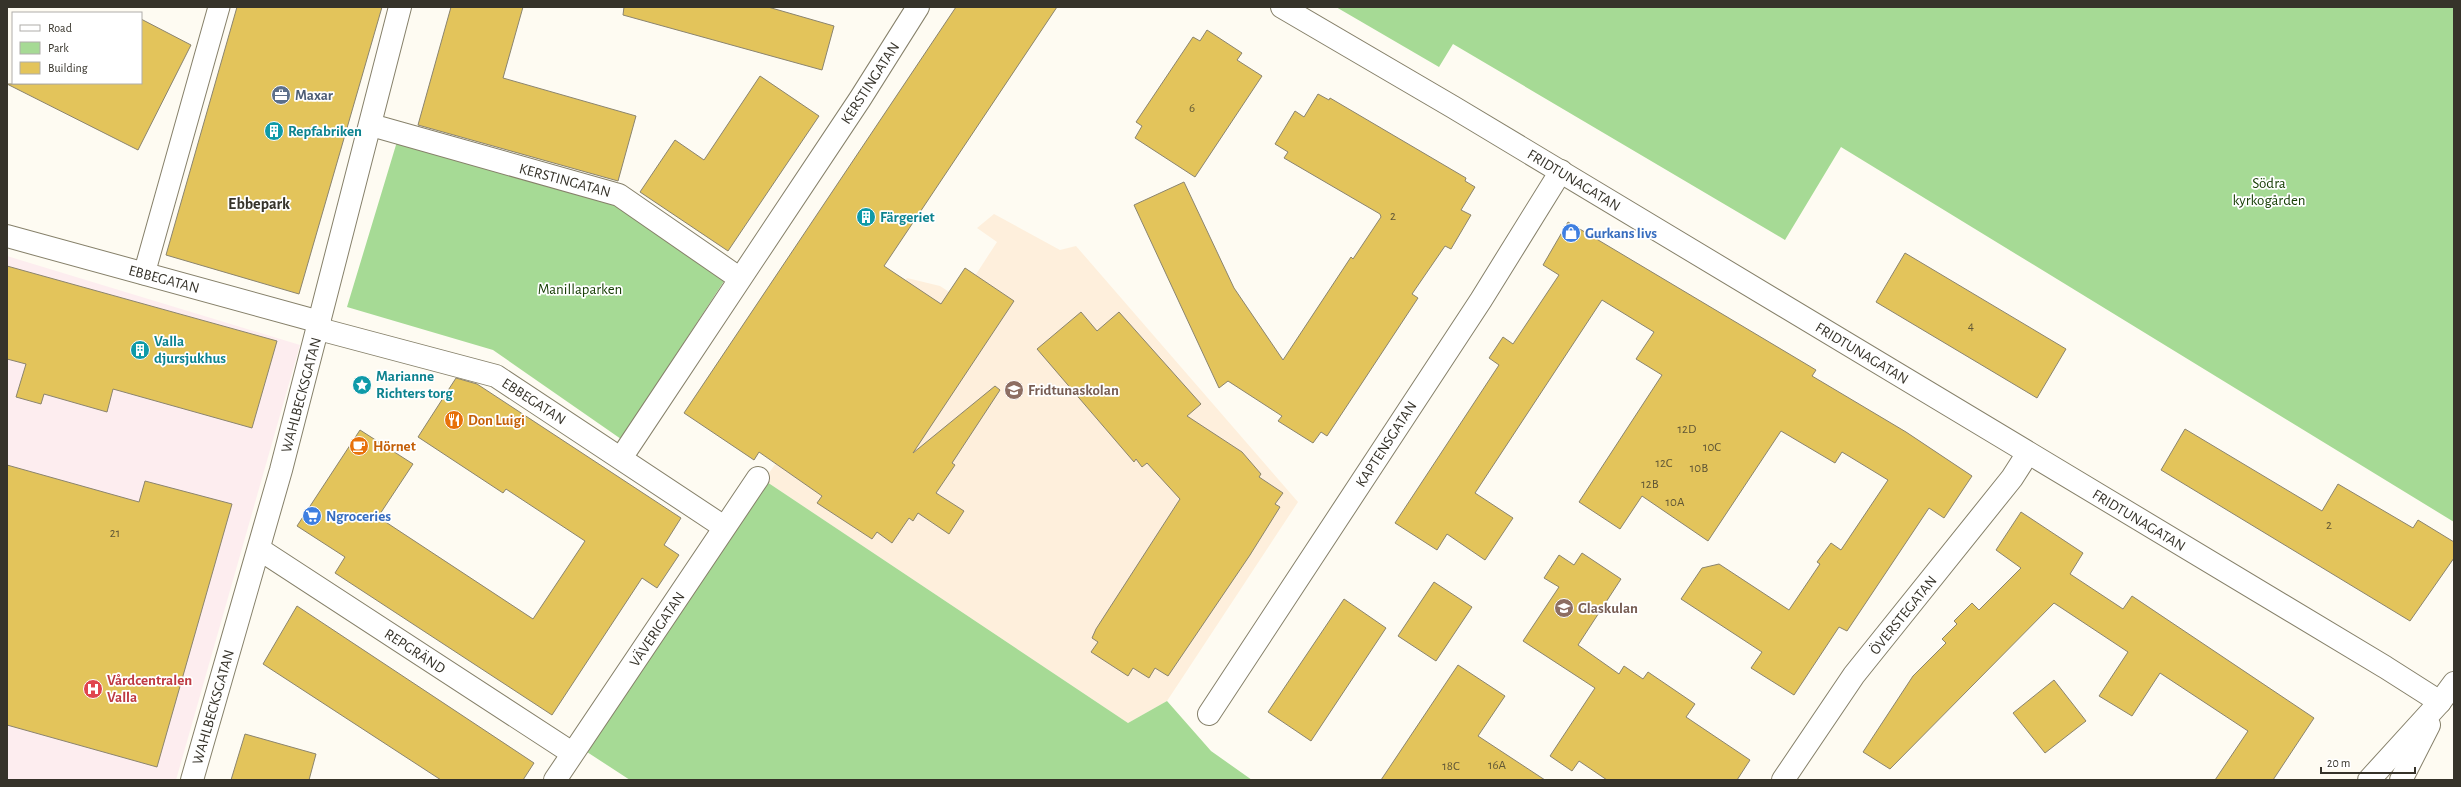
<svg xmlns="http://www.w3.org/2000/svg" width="2461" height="787" viewBox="0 0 2461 787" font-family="'Alegreya Sans',sans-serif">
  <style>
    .industrial { fill: #fdedef }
    .education { fill: #feefdc }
    .green { fill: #a6da95 }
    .building { fill: #e3c45b; stroke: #8b846e }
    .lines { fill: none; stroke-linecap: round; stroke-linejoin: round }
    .pedestrian-casing { stroke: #86806a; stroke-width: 23 }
    .minor-casing { stroke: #86806a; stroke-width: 24 }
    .secondary-casing { stroke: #86806a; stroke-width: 24 }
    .pedestrian { stroke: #fff; stroke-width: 21 }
    .minor { stroke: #fff; stroke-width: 22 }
    .secondary { stroke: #fff; stroke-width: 22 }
    .labels { text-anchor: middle; stroke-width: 3.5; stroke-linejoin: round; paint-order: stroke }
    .number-label { font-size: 13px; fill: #615736 }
    .street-label { font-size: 15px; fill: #36332a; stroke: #fff }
    .service-label { font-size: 15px; font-weight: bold; fill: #4e5e75; stroke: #fff; text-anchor: start }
    .culture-label { font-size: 15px; font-weight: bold; fill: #0d838f; stroke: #fff; text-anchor: start }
    .park-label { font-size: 15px; fill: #194007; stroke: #fff }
    .shop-label { font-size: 15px; font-weight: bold; fill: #366cbe; stroke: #fff; text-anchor: start }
    .education-label { font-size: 15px; font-weight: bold; fill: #785e54; stroke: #fff; text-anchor: start }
    .food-label { font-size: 15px; font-weight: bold; fill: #c56008; stroke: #fff; text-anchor: start }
    .health-label { font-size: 15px; font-weight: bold; fill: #be3a42; stroke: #fff; text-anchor: start }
    .neighbourhood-label { font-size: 16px; font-weight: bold; fill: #36332a; stroke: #fff }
  </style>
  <rect width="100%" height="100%" fill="#fefbf2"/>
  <path class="industrial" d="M 7,256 L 300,345 L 176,780 L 7,780 Z"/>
  <path class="education" d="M 994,214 L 1060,250 L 1076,246 L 1298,502 L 1167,701 L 1128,723 L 764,480 L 907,278 L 940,286 L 960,299 L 997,242 L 977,228 Z"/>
  <g class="green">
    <path d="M 1336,7 L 2454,7 L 2454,522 L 1841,147 L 1785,240 L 1453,44 L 1439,67 Z"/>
    <path d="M 399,135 L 619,195 L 730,272 L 621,439 L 493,350 L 347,307 Z"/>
    <path d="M 764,480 L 1128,723 L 1167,701 L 1211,751 L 1252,780 L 630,780 L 587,752 Z"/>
  </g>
  <g class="building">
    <path d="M 237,7 L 382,7 L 299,294 L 166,255 Z"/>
    <path d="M 451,7 L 523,7 L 503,78 L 636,116 L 618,181 L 418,125 Z"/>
    <path d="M 624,7 L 768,7 L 834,26 L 822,70 L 623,15 Z"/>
    <path d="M 956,7 L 1057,7 L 884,266 L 941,304 L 965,268 L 1014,301 L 913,453 L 995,386 L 1000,390 L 952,463 L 955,465 L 936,493 L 964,511 L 949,534 L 918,513 L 913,521 L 909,518 L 892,543 L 877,532 L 872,539 L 817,503 L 822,496 L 759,452 L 754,460 L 684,413 Z"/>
    <path d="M 141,19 L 191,45 L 138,150 L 7,84 L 141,83 Z"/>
    <path d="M 1207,30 L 1242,53 L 1237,60 L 1262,76 L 1195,177 L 1135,138 L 1142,126 L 1136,122 L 1193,37 L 1200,41 Z"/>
    <path d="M 760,76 L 819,116 L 728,251 L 640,192 L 675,140 L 704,160 Z"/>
    <path d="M 1318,94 L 1329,100 L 1330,98 L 1466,178 L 1465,181 L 1475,187 L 1461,210 L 1471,215 L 1451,249 L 1445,246 L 1412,294 L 1418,298 L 1327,436 L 1321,432 L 1313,443 L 1278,421 L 1282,416 L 1228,381 L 1219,388 L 1134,205 L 1184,182 L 1234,288 L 1283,360 L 1351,257 L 1353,259 L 1381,217 L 1380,214 L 1284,158 L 1288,152 L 1275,144 L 1295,111 L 1304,117 Z"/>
    <path d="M 1568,222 L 1816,370 L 1812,376 L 1906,432 L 1972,476 L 1944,518 L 1929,508 L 1847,631 L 1839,627 L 1794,695 L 1751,668 L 1762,652 L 1681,599 L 1702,568 L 1719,564 L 1789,610 L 1820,564 L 1817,562 L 1831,543 L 1841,550 L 1888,480 L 1842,452 L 1835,463 L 1781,431 L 1708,541 L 1642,496 L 1620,529 L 1579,502 L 1662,375 L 1636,359 L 1654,332 L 1602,300 L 1475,493 L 1513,518 L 1485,560 L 1447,534 L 1437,550 L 1395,523 L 1499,365 L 1489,358 L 1503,337 L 1513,344 L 1559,275 L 1543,265 Z"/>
    <path d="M 1905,253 L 2066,349 L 2037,398 L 1876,302 Z"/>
    <path d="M 7,266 L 277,341 L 252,428 L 113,389 L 107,412 L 44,394 L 41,404 L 16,397 L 26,364 L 7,359 Z"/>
    <path d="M 1081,312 L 1097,331 L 1119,312 L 1201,404 L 1187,416 L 1242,452 L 1261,474 L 1259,477 L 1283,493 L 1275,504 L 1280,507 L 1250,555 L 1168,676 L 1155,668 L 1149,678 L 1133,668 L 1128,676 L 1091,652 L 1098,642 L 1092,638 L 1096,629 L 1180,499 L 1147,463 L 1142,467 L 1136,459 L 1134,462 L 1037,349 Z"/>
    <path d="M 456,378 L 477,384 L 681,518 L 664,545 L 679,555 L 657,588 L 642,578 L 552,715 L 335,573 L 345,557 L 297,526 L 360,430 L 413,464 L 378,517 L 533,619 L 585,541 L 506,489 L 503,493 L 418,437 Z"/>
    <path d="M 2185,429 L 2322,511 L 2338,484 L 2413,528 L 2418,520 L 2454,542 L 2454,558 L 2410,621 L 2161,470 Z"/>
    <path d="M 7,465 L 139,502 L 145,481 L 232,504 L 157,767 L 7,725 Z"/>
    <path d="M 2021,512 L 2083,553 L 2070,574 L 2123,609 L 2132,596 L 2314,718 L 2273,780 L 2215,780 L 2248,731 L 2160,673 L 2132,716 L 2099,696 L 2128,652 L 2054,603 L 1890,769 L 1863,752 L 1913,676 L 1946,643 L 1942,639 L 1957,624 L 1954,621 L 1972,603 L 1979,610 L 2021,568 L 1996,550 Z"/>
    <path d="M 1582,553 L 1621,579 L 1578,645 L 1619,674 L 1624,666 L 1643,679 L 1648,672 L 1695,704 L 1686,717 L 1750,760 L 1737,780 L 1607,780 L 1579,761 L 1572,771 L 1550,756 L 1595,688 L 1523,641 L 1559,587 L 1544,578 L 1559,555 L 1574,565 Z"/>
    <path d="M 1434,582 L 1472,607 L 1436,661 L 1398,636 Z"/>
    <path d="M 1344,599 L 1386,628 L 1311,741 L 1268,712 Z"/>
    <path d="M 297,606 L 534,763 L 523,780 L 441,780 L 263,664 Z"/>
    <path d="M 1458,665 L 1505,696 L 1478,736 L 1545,780 L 1381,780 Z"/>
    <path d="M 2054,680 L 2086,721 L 2045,753 L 2013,713 Z"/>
    <path d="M 245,734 L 316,754 L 309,780 L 231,780 Z"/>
  </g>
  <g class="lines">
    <g class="pedestrian-casing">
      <path id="pedestrian" d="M 144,274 L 219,7"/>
    </g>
    <g class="minor-casing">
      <g id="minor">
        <path d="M 1282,7 L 1453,107 L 2385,667 L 2440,702"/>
        <path d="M 371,125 L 619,195 L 739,278"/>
        <path d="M 7,236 L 320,322"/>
        <path d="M 319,329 L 496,376 L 724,527"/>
        <path d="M 621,458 L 860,99 L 918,7"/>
        <path d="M 259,549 L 572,753"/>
        <path d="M 1209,714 L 1481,300 L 1561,171"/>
        <path d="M 192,780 L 281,470 L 400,7"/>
        <path d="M 555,780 L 758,478"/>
        <path d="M 1783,780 L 1854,675 L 2012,478 L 2028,453"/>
      </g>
    </g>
    <g class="secondary-casing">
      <g id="secondary">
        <path d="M 2369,780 L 2440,702 L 2454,683"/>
        <path d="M 2401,780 L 2429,725"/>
      </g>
    </g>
    <use href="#pedestrian" class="pedestrian"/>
    <use href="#minor" class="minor"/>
    <use href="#secondary" class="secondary"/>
  </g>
  <defs>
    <g id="office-disc" transform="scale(1)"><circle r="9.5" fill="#5c6f8a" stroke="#fff"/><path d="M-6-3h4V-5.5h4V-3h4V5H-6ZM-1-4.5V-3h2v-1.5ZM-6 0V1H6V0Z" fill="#fff"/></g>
    <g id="building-disc" transform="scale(1)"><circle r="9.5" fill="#0f9aa8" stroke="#fff"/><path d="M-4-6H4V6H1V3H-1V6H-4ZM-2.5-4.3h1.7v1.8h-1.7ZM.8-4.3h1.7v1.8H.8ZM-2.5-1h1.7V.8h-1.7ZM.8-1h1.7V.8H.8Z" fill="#fff"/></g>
    <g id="shop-disc" transform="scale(1)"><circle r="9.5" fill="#3f7fe0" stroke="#fff"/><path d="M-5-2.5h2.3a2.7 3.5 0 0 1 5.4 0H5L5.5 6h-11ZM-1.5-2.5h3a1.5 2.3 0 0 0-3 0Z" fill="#fff"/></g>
    <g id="sight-disc" transform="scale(1)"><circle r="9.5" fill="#0f9aa8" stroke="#fff"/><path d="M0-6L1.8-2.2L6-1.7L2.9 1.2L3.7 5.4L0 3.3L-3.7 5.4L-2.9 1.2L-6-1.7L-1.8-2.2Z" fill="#fff"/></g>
    <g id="school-disc" transform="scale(1)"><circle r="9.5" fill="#8d6e63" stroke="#fff"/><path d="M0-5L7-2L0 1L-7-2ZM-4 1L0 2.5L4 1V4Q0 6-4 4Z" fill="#fff"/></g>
    <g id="restaurant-disc" transform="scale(1)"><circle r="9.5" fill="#e8710a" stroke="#fff"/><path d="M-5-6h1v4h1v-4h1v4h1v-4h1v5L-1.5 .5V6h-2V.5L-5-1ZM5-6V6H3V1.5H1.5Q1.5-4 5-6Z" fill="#fff"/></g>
    <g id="cafe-disc" transform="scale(1)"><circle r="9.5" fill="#e8710a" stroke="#fff"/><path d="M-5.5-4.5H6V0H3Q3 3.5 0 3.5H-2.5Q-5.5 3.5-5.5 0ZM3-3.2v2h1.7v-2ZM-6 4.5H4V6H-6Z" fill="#fff"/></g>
    <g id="supermarket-disc" transform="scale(1)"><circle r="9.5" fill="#3f7fe0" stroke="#fff"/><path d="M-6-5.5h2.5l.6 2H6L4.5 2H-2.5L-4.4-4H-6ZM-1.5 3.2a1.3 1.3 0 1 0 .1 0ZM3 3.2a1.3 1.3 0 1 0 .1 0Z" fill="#fff"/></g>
    <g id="hospital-disc" transform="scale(1)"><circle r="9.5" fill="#e0444e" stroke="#fff"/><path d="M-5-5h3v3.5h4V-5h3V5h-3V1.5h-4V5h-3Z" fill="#fff"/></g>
  </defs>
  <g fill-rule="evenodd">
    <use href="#office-disc" x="281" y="95"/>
    <use href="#building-disc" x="274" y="131"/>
    <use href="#building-disc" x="866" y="217"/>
    <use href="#shop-disc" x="1571" y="233"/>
    <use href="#building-disc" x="140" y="350"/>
    <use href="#sight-disc" x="362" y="385"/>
    <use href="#school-disc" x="1014" y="390"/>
    <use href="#restaurant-disc" x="454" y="420"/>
    <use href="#cafe-disc" x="359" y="446"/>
    <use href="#supermarket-disc" x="312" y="516"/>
    <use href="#school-disc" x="1564" y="608"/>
    <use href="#hospital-disc" x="93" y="689"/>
  </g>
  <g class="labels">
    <g class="number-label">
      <text x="1192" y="112">6</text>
      <text x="1393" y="220">2</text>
      <text x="1971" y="330">4</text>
      <text x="1687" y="433">12D</text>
      <text x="1712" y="451">10C</text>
      <text x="1664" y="467">12C</text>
      <text x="1699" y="472">10B</text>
      <text x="1650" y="488">12B</text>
      <text x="1675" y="506">10A</text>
      <text x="2329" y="529">2</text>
      <text x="115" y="537">21</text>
      <text x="1497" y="769">16A</text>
      <text x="1451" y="770">18C</text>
    </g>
    <g class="street-label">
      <text transform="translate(870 83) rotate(-57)" y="5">KERSTINGATAN</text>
      <text transform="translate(565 180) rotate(15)" y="5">KERSTINGATAN</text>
      <text transform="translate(1574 180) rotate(31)" y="5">FRIDTUNAGATAN</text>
      <text transform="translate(164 279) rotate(15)" y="5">EBBEGATAN</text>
      <text transform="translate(1862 353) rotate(31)" y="5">FRIDTUNAGATAN</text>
      <text transform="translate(301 395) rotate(-75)" y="5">WAHLBECKSGATAN</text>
      <text transform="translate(534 401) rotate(33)" y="5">EBBEGATAN</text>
      <text transform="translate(1386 444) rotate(-57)" y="5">KAPTENSGATAN</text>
      <text transform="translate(2139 520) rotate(31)" y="5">FRIDTUNAGATAN</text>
      <text transform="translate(1903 615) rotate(-51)" y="5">ÖVERSTEGATAN</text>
      <text transform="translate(657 629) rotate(-56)" y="5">VÄVERIGATAN</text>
      <text transform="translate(415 651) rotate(33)" y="5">REPGRÄND</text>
      <text transform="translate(213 707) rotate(-74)" y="5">WAHLBECKSGATAN</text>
    </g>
    <g class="service-label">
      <text x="295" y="100">Maxar</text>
    </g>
    <g class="culture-label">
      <text x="288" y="136">Repfabriken</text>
      <text x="880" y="222">Färgeriet</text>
      <text x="154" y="346">Valla<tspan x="154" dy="17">djursjukhus</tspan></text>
      <text x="376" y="381">Marianne<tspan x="376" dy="17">Richters torg</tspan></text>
    </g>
    <g class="park-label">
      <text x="2269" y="188">Södra<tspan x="2269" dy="17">kyrkogården</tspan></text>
      <text x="580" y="294">Manillaparken</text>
    </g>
    <g class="shop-label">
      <text x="1585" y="238">Gurkans livs</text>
      <text x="326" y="521">Ngroceries</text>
    </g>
    <g class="education-label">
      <text x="1028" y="395">Fridtunaskolan</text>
      <text x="1578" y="613">Glaskulan</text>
    </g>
    <g class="food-label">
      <text x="468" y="425">Don Luigi</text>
      <text x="373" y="451">Hörnet</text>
    </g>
    <g class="health-label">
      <text x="107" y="685">Vårdcentralen<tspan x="107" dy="17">Valla</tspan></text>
    </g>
    <g class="neighbourhood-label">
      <text x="259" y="209">Ebbepark</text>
    </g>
  </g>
  <rect width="2461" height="787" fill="none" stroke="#36332a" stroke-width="16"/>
  <rect x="12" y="12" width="130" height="72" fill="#ffffff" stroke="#afadaa"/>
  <rect x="20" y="25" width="20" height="6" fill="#ffffff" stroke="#afadaa"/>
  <text x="48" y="32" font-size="12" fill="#36332a">Road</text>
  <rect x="20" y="42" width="20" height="12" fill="#a6da95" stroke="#afadaa"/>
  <text x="48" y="52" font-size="12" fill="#36332a">Park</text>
  <rect x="20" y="62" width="20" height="12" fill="#e3c45b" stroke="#afadaa"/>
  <text x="48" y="72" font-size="12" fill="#36332a">Building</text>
  <path d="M2321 767v6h94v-6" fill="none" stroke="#36332a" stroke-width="2"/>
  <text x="2327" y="767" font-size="12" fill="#36332a" stroke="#ffffff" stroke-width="3" paint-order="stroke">20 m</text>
</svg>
